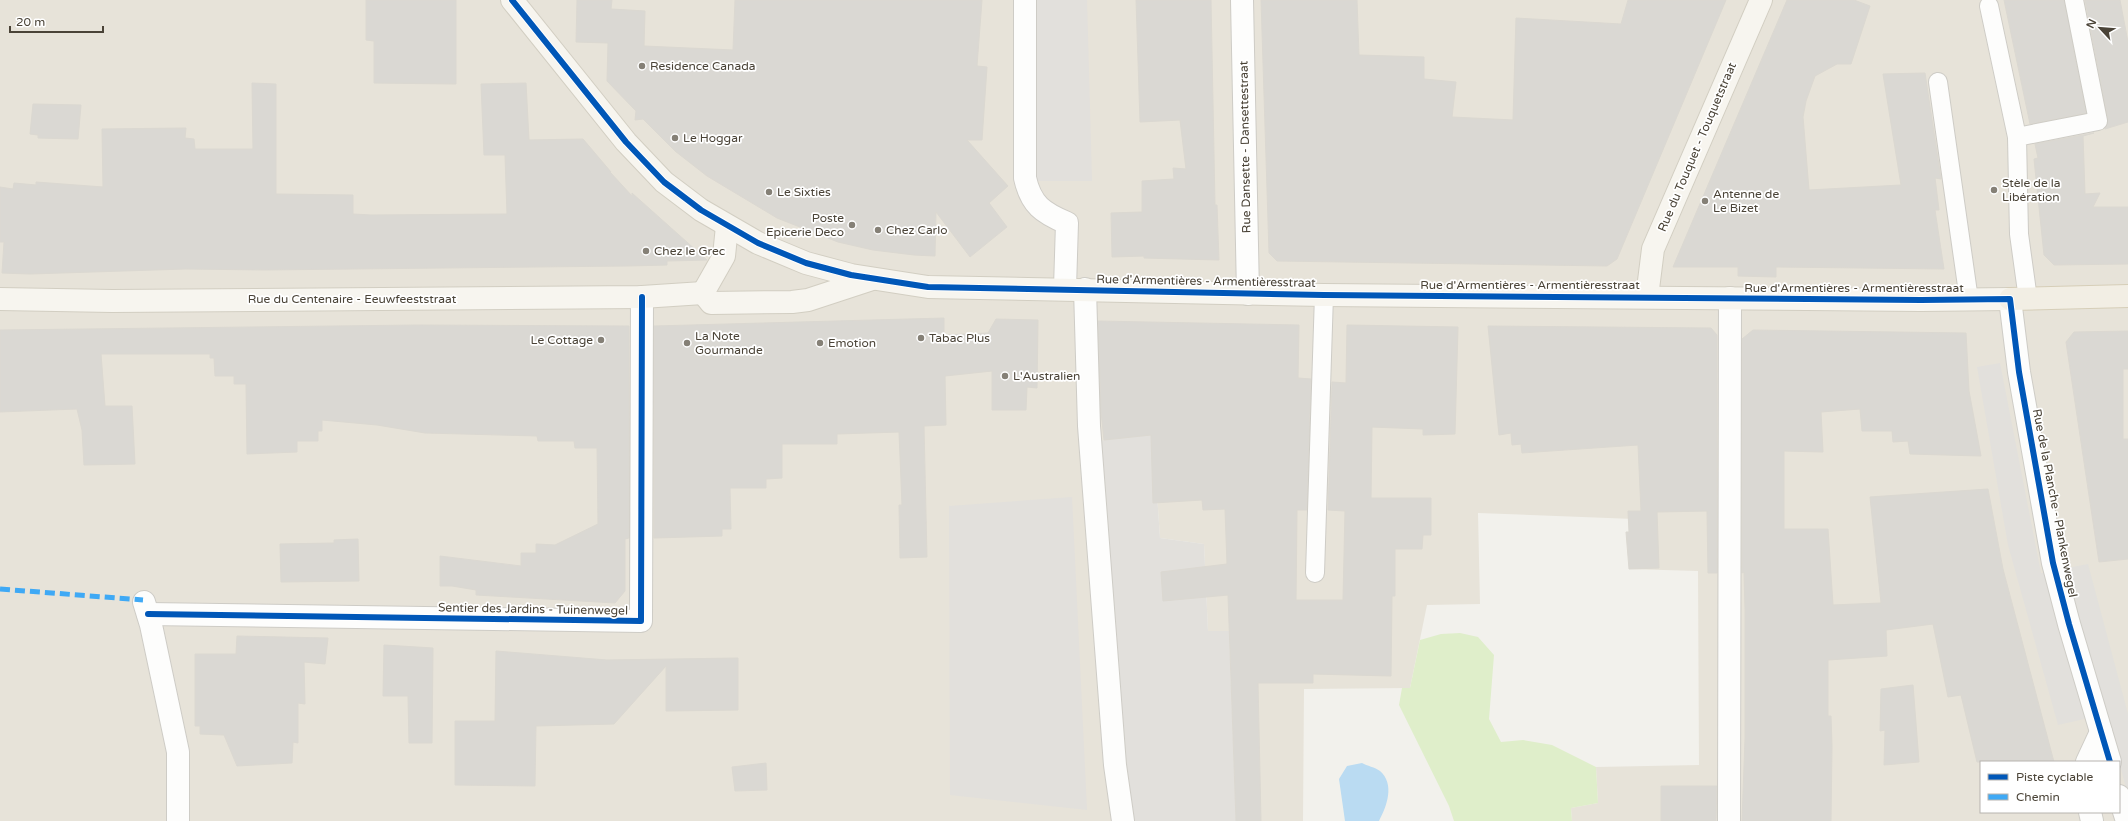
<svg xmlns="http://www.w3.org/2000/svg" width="2128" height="821" viewBox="0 0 2128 821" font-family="'Varela Round',sans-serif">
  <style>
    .residential { fill: #e7e3d9; fill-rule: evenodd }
    .green { fill: #dfeeca }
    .parking { fill: #e2e0dc }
    .water { fill: #badbf2 }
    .building { fill: #dad8d3; stroke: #dbd8d1 }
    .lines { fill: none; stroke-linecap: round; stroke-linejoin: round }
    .lane-casing { stroke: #ceccc6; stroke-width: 20 }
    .street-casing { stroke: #ceccc6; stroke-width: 24 }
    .secondary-casing { stroke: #d2cec2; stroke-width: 24 }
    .primary-casing { stroke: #d6ceb8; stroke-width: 24 }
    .lane { stroke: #fdfdfc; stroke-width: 18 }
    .street { stroke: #fdfdfc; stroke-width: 22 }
    .secondary { stroke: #f7f5ef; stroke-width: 22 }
    .primary { stroke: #f2eee4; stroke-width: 22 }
    .quiet { stroke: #3fa9f5; stroke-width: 5; stroke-dasharray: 10 5; stroke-linecap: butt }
    .cycleway-casing { stroke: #fff; stroke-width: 8 }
    .cycleway { stroke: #0057b8; stroke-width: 6 }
    .poi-dot { fill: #858076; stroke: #fff; stroke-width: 1.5 }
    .labels { text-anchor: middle; stroke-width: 3.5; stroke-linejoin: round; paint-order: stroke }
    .poi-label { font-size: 12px; fill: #4a4337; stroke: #fff; text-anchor: start }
    .street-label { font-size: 12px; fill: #4a4337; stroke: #fff }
  </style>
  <rect width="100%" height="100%" fill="#f2f1ec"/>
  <path class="residential" d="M 0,0 L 2128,0 L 2128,821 L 1572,821 L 1571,808 L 1598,803 L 1596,767 L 1699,765 L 1698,571 L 1629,569 L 1634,519 L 1478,513 L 1480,604 L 1427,605 L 1410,688 L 1304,689 L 1303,821 L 1236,821 L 1229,631 L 1208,631 L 1204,544 L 1160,538 L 1153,436 L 1123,821 L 0,821 ZM 1981,762 L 2119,762 L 2119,812 L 1981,812 Z"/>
  <path class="green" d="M 1460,633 L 1478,637 L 1494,655 L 1489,719 L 1501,742 L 1523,740 L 1552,745 L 1596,767 L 1598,803 L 1571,808 L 1572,821 L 1454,821 L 1449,806 L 1399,705 L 1402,688 L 1410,688 L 1420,640 L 1441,634 Z"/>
  <g class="parking">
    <path d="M 1033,0 L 1087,0 L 1092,181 L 1036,181 Z"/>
    <path d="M 2000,363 L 2041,573 L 2088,564 L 2128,714 L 2128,795 L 2106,714 L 2058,725 L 2008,545 L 1977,367 Z"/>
    <path d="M 1153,435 L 1160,538 L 1204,544 L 1208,631 L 1229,631 L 1236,821 L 1123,821 L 1096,441 Z"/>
    <path d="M 1072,497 L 1087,810 L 950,795 L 949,506 Z"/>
  </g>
  <path class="water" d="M 1362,763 C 1367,766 1375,767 1380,771 C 1395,784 1387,806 1379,821 L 1345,821 L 1339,779 L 1347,766 Z"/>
  <g class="building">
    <path d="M 366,0 L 456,0 L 456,84 L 374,83 L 374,41 L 366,40 Z"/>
    <path d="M 577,0 L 612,0 L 611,9 L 645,11 L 644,46 L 733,50 L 735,0 L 982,0 L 977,66 L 987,67 L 982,140 L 967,140 L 1008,186 L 989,203 L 1007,227 L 970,257 L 936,212 L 935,256 L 914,255 L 873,250 L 838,242 L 777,218 L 707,176 L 675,151 L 643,119 L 635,120 L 636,111 L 607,81 L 608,43 L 576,42 Z"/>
    <path d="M 1136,0 L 1211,0 L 1215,205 L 1217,205 L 1219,260 L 1144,258 L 1144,256 L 1112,257 L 1111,213 L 1142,212 L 1142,181 L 1174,179 L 1173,168 L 1186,169 L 1180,120 L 1140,122 Z"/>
    <path d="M 1261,0 L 1357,0 L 1359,55 L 1424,57 L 1424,79 L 1456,82 L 1452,117 L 1513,120 L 1516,18 L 1621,24 L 1628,0 L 1726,0 L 1617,259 L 1607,266 L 1277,261 L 1269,253 Z"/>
    <path d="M 1787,0 L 1854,0 L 1870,6 L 1851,64 L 1837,64 L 1815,76 L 1806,101 L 1803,117 L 1809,190 L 1901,185 L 1883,74 L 1925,73 L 1941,179 L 1935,178 L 1939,210 L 1935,210 L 1944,269 L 1776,267 L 1776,277 L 1738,276 L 1738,267 L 1673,267 Z"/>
    <path d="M 2004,0 L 2064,0 L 2086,113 L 2030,124 Z"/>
    <path d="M 2085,0 L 2120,0 L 2128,42 L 2128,122 L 2105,129 L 2108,119 Z"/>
    <path d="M 252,83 L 276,84 L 276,194 L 353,195 L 353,214 L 371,215 L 507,214 L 505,155 L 484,155 L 481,84 L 526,83 L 529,140 L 583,139 L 611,172 L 610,172 L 632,196 L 632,193 L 707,260 L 667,261 L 667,265 L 627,266 L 264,270 L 185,269 L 30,274 L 2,273 L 4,242 L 0,242 L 0,187 L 13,189 L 14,183 L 36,185 L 36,182 L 103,187 L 102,129 L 186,128 L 185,138 L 194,139 L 195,149 L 253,149 Z"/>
    <path d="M 33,104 L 81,105 L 78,139 L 38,138 L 38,135 L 30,134 Z"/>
    <path d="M 2094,133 L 2083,136 L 2085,194 L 2100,193 L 2093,207 L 2128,207 L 2128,264 L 2054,265 L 2044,255 L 2034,159 L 2038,158 L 2035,144 Z"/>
    <path d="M 944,318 L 944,335 L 988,333 L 996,319 L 1038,320 L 1037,388 L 1027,387 L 1026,410 L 992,410 L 992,371 L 945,376 L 946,425 L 924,426 L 927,557 L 900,558 L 899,505 L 902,505 L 899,432 L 837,434 L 837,444 L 782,444 L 782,478 L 766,479 L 766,488 L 730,488 L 731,529 L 722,529 L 722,536 L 654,538 L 654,326 Z"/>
    <path d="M 1098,321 L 1299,325 L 1298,378 L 1311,379 L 1307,510 L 1297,510 L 1296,600 L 1343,600 L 1345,511 L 1328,510 L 1332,382 L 1346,383 L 1347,325 L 1458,327 L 1455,434 L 1423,435 L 1423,429 L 1372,427 L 1371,498 L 1431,498 L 1431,535 L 1423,535 L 1422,549 L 1395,549 L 1395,596 L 1392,596 L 1391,676 L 1313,674 L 1313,683 L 1258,683 L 1261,821 L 1236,821 L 1228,595 L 1163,601 L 1161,572 L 1227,564 L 1225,509 L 1203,510 L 1202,500 L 1153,503 L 1151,435 L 1104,440 L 1101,412 Z"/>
    <path d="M 417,325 L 629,326 L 629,538 L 625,539 L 625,591 L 615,603 L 476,595 L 476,590 L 452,586 L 440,586 L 440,556 L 521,566 L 521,553 L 536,553 L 536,544 L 555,545 L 598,524 L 597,448 L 575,448 L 574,441 L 538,441 L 537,436 L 425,433 L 377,425 L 322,420 L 322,431 L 318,431 L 318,441 L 297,441 L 297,452 L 247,454 L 246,384 L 234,384 L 234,376 L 215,376 L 214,358 L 210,358 L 210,354 L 101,354 L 105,406 L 132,406 L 135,464 L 84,465 L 82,430 L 77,409 L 0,412 L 0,330 Z"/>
    <path d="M 1488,326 L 1711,328 L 1717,335 L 1717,573 L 1708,573 L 1707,511 L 1657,512 L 1659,568 L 1629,569 L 1626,532 L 1629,532 L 1628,511 L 1641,511 L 1638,445 L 1522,453 L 1521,444 L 1512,445 L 1511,433 L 1499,435 Z"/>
    <path d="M 1753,330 L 1966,333 L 1969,391 L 1981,456 L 1910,454 L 1908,441 L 1893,442 L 1892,431 L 1862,431 L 1860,409 L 1821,412 L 1823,452 L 1784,451 L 1784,529 L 1828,529 L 1833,605 L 1881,603 L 1870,497 L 1988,489 L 2003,569 L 2054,762 L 1977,762 L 1961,695 L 1948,697 L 1933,624 L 1886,630 L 1887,656 L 1828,660 L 1828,716 L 1831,716 L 1832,747 L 1831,821 L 1742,821 L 1745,739 L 1745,609 L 1744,572 L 1742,573 L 1742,339 Z"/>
    <path d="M 2128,331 L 2128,369 L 2123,369 L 2123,439 L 2128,439 L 2128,559 L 2099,562 L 2066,342 L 2074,332 Z"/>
    <path d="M 358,539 L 359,581 L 281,582 L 280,544 L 334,543 L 334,540 Z"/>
    <path d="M 237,636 L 328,638 L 325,664 L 304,662 L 305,704 L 298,703 L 298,743 L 293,742 L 292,763 L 237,766 L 224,735 L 200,734 L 200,726 L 195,726 L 195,654 L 236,654 Z"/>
    <path d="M 384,645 L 433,648 L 432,743 L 409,743 L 408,696 L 383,696 Z"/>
    <path d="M 496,651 L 607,660 L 738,658 L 738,710 L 666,711 L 666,666 L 614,724 L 536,726 L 535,786 L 455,785 L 455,721 L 495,721 Z"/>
    <path d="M 1913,685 L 1919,762 L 1884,765 L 1885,730 L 1880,731 L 1881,689 Z"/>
    <path d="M 766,763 L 767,790 L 735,791 L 732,767 Z"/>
    <path d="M 1661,786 L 1717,786 L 1716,821 L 1661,821 Z"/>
  </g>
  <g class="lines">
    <g class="lane-casing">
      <g id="lane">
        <path d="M 1989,6 L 2017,137"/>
        <path d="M 1938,82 L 1969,300"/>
        <path d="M 2028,299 L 2019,234 L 2017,137 L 2098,121 L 2074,0"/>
        <path d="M 1315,573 L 1324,295"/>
      </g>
    </g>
    <g class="street-casing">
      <g id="street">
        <path d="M 1025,0 L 1025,178 C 1031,205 1043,213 1067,223 L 1065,288"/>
        <path d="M 1242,0 L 1248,294"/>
        <path d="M 1085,289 L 1089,426 L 1115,765 L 1123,821"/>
        <path d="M 2010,299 L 2019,372 L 2053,563 L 2069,624 L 2110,762"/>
        <path d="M 144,602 L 151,625 L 178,752 L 178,821"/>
        <path d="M 148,614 L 641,621 L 642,297"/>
        <path d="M 2087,762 L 2101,732"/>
        <path d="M 2119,796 L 2127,821"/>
        <path d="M 2090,812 L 2092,821"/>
        <path d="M 1729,821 L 1730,298"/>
      </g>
    </g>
    <g class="secondary-casing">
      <g id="secondary">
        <path d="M 512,0 L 626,142 L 664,182 L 701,210 L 758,243 L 806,263 L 851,275 L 928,287 L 1324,295 L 1921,300 L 2010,299"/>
        <path d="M 703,293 L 711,303 L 792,302 L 808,300 L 872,279"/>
        <path d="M 703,293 L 724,256 L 727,226"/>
        <path d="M 1647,297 L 1653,249 L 1761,0"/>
        <path d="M 0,299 L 112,301 L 642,297 L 703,293"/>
      </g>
    </g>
    <g class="primary-casing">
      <path id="primary" d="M 2010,299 L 2128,296"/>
    </g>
    <use href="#lane" class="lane"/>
    <use href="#street" class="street"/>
    <use href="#secondary" class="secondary"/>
    <use href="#primary" class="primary"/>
    <path class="quiet" d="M 0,589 L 143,600"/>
    <g class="cycleway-casing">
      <g id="cycleway">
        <path d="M 512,0 L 626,142 L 664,182 L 701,210 L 758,243 L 806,263 L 851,275 L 928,287 L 1324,295 L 1921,300 L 2010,299 L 2019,372 L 2053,563 L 2069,624 L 2110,762"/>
        <path d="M 148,614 L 641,621 L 642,297"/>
      </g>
    </g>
    <use href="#cycleway" class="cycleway"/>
  </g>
  <g class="poi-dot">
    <circle cx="642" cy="66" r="4"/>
    <circle cx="675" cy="138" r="4"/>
    <circle cx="1994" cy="190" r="4"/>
    <circle cx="769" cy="192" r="4"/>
    <circle cx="1705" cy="201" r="4"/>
    <circle cx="852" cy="225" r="4"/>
    <circle cx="878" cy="230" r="4"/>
    <circle cx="646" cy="251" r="4"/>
    <circle cx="921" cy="338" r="4"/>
    <circle cx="601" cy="340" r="4"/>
    <circle cx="687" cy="343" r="4"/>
    <circle cx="820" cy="343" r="4"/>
    <circle cx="1005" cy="376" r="4"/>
  </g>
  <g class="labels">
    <g class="poi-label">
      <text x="650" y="70">Residence Canada</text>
      <text x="683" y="142">Le Hoggar</text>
      <text x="2002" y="187">Stèle de la<tspan x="2002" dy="14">Libération</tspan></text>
      <text x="777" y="196">Le Sixties</text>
      <text x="1713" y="198">Antenne de<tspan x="1713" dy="14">Le Bizet</tspan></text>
      <text x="844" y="222" text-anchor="end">Poste<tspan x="844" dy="14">Epicerie Deco</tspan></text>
      <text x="886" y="234">Chez Carlo</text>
      <text x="654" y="255">Chez le Grec</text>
      <text x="695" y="340">La Note<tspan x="695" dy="14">Gourmande</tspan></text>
      <text x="929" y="342">Tabac Plus</text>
      <text x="593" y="344" text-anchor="end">Le Cottage</text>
      <text x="828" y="347">Emotion</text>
      <text x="1013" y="380">L'Australien</text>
    </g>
    <g class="street-label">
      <text transform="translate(1245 147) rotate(-91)" y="4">Rue Dansette - Dansettestraat</text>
      <text transform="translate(1697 147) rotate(-67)" y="4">Rue du Touquet - Touquetstraat</text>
      <text transform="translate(1206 281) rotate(1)" y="4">Rue d'Armentières - Armentièresstraat</text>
      <text x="1530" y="289">Rue d'Armentières - Armentièresstraat</text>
      <text x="1854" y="292">Rue d'Armentières - Armentièresstraat</text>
      <text x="352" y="303">Rue du Centenaire - Eeuwfeeststraat</text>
      <text transform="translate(2055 503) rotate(79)" y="4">Rue de la Planche - Plankenwegel</text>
      <text transform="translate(533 609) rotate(1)" y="4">Sentier des Jardins - Tuinenwegel</text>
    </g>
  </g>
  <rect x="1980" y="761" width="140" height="52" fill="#ffffff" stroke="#b7b4af"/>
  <rect x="1988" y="774" width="20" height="6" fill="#0057b8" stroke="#b7b4af"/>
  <text x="2016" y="781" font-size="12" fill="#4a4337">Piste cyclable</text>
  <rect x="1988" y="794" width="20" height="6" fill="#3fa9f5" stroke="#b7b4af"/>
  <text x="2016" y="801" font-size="12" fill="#4a4337">Chemin</text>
  <g transform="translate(2100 28) rotate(296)" stroke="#ffffff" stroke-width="3" paint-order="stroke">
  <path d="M0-3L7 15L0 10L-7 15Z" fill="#4a4337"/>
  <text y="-6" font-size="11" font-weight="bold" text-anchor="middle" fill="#4a4337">N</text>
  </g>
  <path d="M10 26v6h93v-6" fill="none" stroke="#4a4337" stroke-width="2"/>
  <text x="16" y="26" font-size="12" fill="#4a4337" stroke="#ffffff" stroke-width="3" paint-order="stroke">20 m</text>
</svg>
